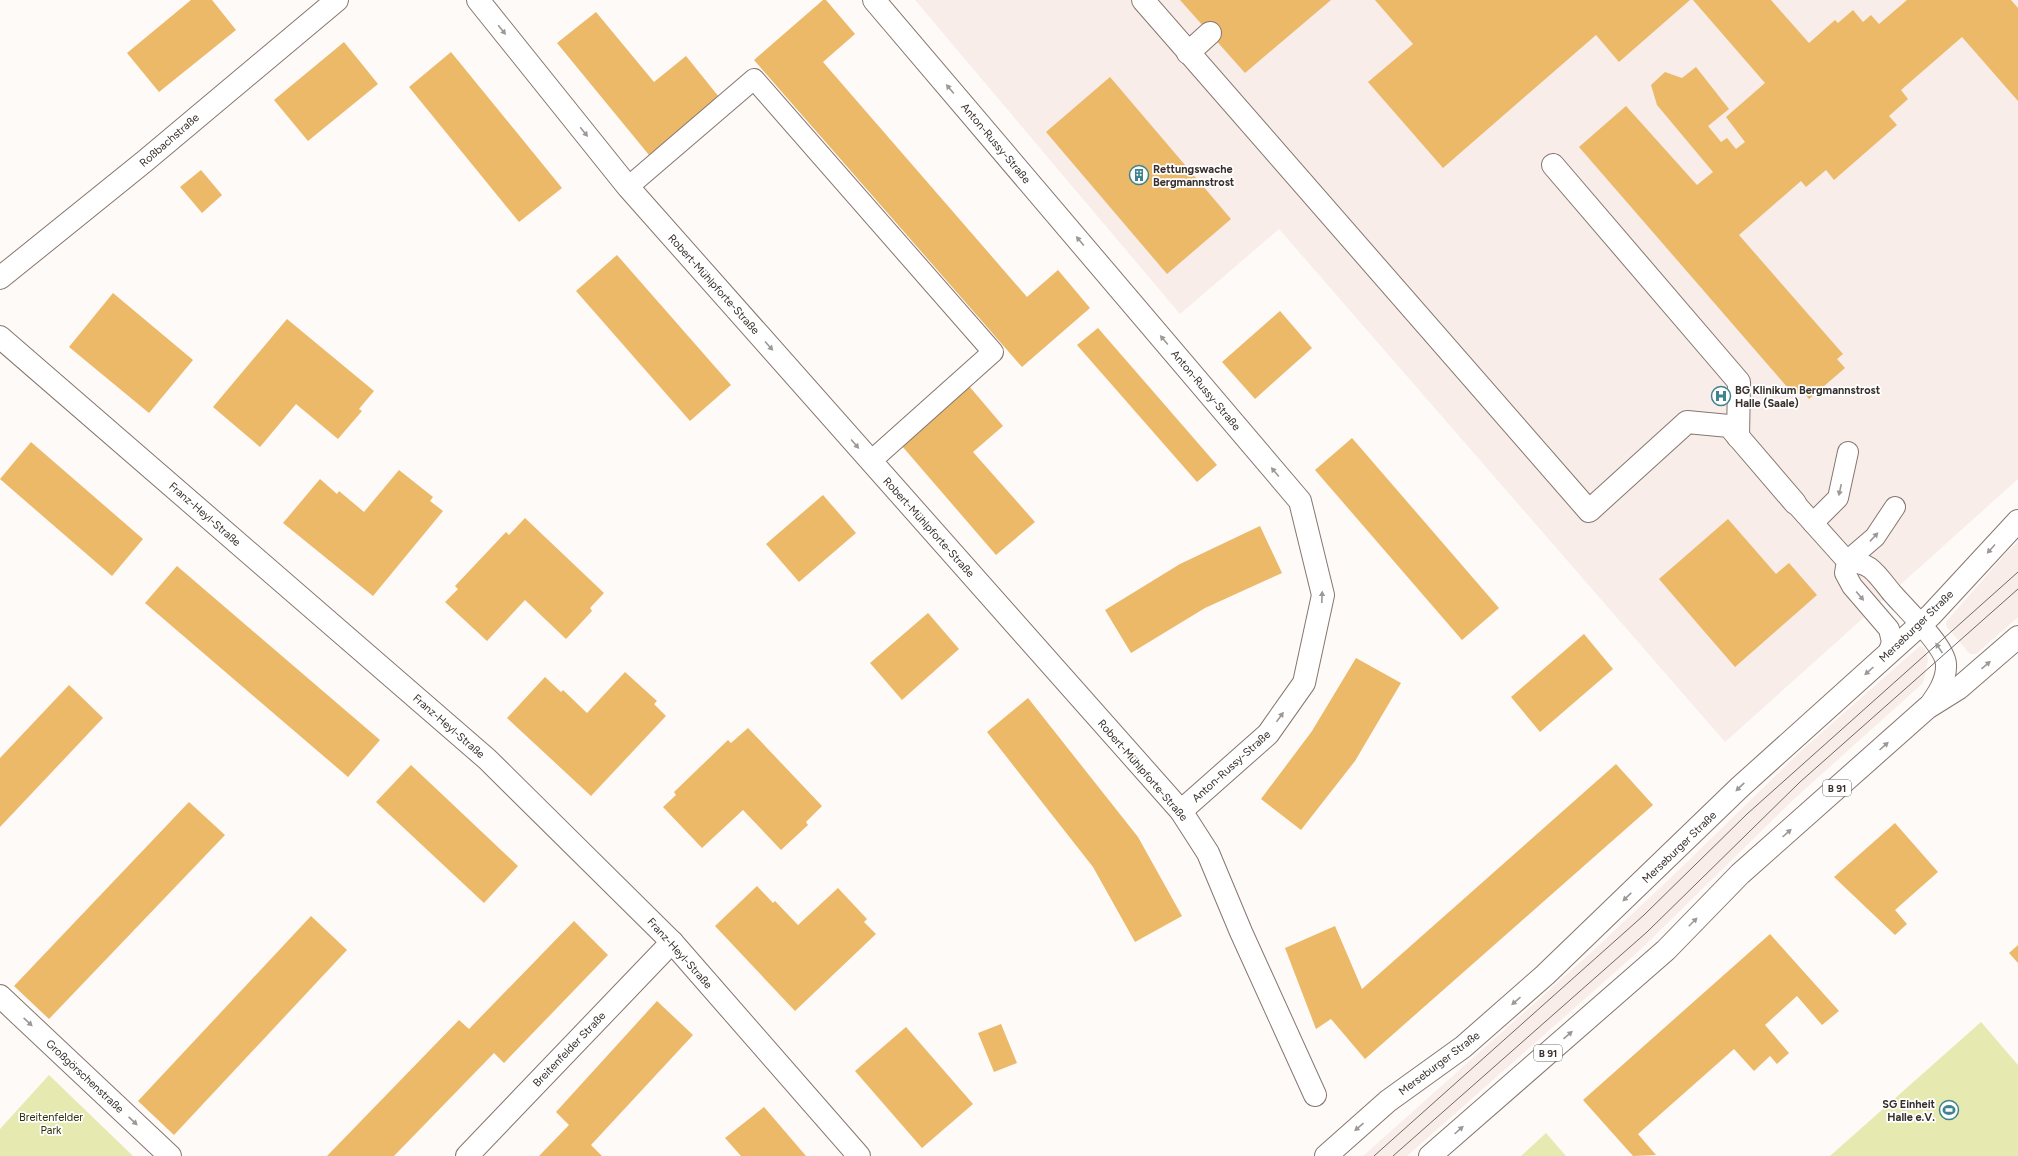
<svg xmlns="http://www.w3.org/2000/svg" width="2018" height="1156" viewBox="0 0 2018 1156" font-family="Figtree,sans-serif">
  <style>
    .built { fill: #f8ede8 }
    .green { fill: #e6eab0 }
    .building { fill: #ebb968 }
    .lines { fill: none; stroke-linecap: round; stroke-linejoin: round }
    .service-casing { stroke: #87766e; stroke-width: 22 }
    .minor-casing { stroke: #87766e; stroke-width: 24 }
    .primary-casing { stroke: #87766e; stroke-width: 24 }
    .service { stroke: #fff; stroke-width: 20 }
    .minor { stroke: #fff; stroke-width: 22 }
    .primary { stroke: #fff; stroke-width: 22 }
    .tram { stroke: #6f6966; stroke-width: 1 }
    .oneway { fill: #9b9896 }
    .labels { text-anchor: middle; stroke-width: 3.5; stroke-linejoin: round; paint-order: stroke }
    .shield { fill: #fff; stroke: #736e6b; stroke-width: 1 }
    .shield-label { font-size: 10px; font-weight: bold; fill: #37302c }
    .street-label { font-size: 11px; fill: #37302c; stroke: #fff }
    .poi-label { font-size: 11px; font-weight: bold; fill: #37302c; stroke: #fff; text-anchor: start }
    .park-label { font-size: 11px; fill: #2f3008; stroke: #fff }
  </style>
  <rect width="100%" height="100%" fill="#fefaf8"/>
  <g class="built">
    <path d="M 915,0 L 2018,0 L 2018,479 L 1725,742 L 1279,229 L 1180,314 Z"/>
    <path d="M 2018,542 L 2018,617 L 1976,654 L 1970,654 L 1946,626 L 1946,622 L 2007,552 Z"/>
    <path d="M 1920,646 L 1925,648 L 1928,660 L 1923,683 L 1794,799 L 1640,950 L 1407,1156 L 1363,1156 L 1594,950 L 1683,866 L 1803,749 Z"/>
  </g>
  <g class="green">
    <path d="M 1981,1022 L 2018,1065 L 2018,1156 L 1830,1156 Z"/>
    <path d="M 49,1075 L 133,1156 L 0,1156 L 0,1129 Z"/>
    <path d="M 1546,1133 L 1566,1156 L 1521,1156 Z"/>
  </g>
  <g class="building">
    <path d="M 191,0 L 212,0 L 236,30 L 159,92 L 127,53 Z"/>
    <path d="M 823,0 L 826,0 L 855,34 L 823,62 L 1027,297 L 1058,270 L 1090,308 L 1022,367 L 754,60 Z"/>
    <path d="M 1180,0 L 1331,0 L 1245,73 Z"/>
    <path d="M 1375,0 L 1690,0 L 1619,62 L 1596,35 L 1443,168 L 1368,82 L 1413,44 Z"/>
    <path d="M 1693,0 L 1771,0 L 1809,43 L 1835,20 L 1838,23 L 1853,10 L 1863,22 L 1871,15 L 1879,24 L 1907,0 L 2011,0 L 2018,8 L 2018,101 L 1962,37 L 1901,90 L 1908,99 L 1889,116 L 1897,125 L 1834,180 L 1826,170 L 1806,187 L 1801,181 L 1739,235 L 1843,354 L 1837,359 L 1845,368 L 1809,399 L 1802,390 L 1795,396 L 1579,147 L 1626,106 L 1697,185 L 1713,172 L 1657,105 L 1651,85 L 1665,72 L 1682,78 L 1696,67 L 1729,109 L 1708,126 L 1721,142 L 1727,138 L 1736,149 L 1745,142 L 1726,117 L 1765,83 Z"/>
    <path d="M 596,12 L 654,82 L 686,56 L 719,97 L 649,155 L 557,43 Z"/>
    <path d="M 344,42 L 378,84 L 308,141 L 274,100 Z"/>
    <path d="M 451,52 L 562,188 L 519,222 L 409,87 Z"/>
    <path d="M 1110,77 L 1231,219 L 1167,274 L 1046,132 Z"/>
    <path d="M 201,170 L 222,195 L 202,213 L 180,187 Z"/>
    <path d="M 617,255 L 731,385 L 690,421 L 576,291 Z"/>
    <path d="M 113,293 L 193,360 L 149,413 L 69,347 Z"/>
    <path d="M 1280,311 L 1312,348 L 1255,399 L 1222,362 Z"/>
    <path d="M 287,319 L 374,391 L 359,409 L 362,411 L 338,439 L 296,404 L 260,447 L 213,407 Z"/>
    <path d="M 1098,328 L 1217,465 L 1197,482 L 1077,345 Z"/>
    <path d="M 969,386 L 1003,426 L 973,452 L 1035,522 L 996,555 L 902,446 Z"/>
    <path d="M 1352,438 L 1499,608 L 1462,640 L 1315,470 Z"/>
    <path d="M 31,442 L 143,539 L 112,576 L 0,479 Z"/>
    <path d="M 399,470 L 433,497 L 430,501 L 443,511 L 373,596 L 283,523 L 320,479 L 337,494 L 339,491 L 364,512 Z"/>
    <path d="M 823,495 L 856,533 L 799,582 L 766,544 Z"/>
    <path d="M 525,518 L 604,593 L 590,608 L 592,611 L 566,639 L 525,600 L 487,641 L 445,602 L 458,589 L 455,586 L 506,532 L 509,535 Z"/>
    <path d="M 1728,519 L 1776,574 L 1789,563 L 1817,595 L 1735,667 L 1659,579 Z"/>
    <path d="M 1260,526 L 1282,573 L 1205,608 L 1131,653 L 1105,610 L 1180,564 Z"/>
    <path d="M 177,566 L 380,740 L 348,777 L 145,603 Z"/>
    <path d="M 928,613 L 959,649 L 902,700 L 870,663 Z"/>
    <path d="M 1584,634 L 1613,669 L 1540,732 L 1511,697 Z"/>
    <path d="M 1356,658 L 1401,683 L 1355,761 L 1301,830 L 1261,799 L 1312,731 Z"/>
    <path d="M 625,672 L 657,701 L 654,704 L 666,716 L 591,796 L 507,718 L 545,677 L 561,692 L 563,690 L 587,713 Z"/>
    <path d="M 69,685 L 103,718 L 0,827 L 0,758 Z"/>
    <path d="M 1028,698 L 1138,837 L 1182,916 L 1135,942 L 1093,867 L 987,732 Z"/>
    <path d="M 748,728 L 822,806 L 806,822 L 808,825 L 781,850 L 743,810 L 702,848 L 663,807 L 676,795 L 674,792 L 728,740 L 731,743 Z"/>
    <path d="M 1616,764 L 1653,805 L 1365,1059 L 1331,1019 L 1316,1029 L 1285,948 L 1335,926 L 1362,989 Z"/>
    <path d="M 411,765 L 518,866 L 484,903 L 376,802 Z"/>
    <path d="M 189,802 L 225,835 L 49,1019 L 14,986 Z"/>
    <path d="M 1895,823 L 1938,872 L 1895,910 L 1907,924 L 1895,935 L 1834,877 Z"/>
    <path d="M 757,886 L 773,903 L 775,901 L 798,925 L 838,888 L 867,919 L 864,922 L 876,934 L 795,1011 L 715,926 Z"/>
    <path d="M 311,916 L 347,950 L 174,1135 L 138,1101 Z"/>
    <path d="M 574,921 L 608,955 L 504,1063 L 494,1053 L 394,1156 L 327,1156 L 459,1020 L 469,1029 Z"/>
    <path d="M 1770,934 L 1839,1011 L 1822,1025 L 1797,996 L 1765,1025 L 1789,1053 L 1777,1064 L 1770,1056 L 1754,1071 L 1734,1049 L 1638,1134 L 1656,1155 L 1633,1156 L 1583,1100 Z"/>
    <path d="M 2018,945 L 2018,963 L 2009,953 Z"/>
    <path d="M 657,1001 L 693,1035 L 591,1145 L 602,1156 L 539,1156 L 569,1125 L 556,1112 Z"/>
    <path d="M 1001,1024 L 1017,1063 L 994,1072 L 978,1033 Z"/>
    <path d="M 906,1027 L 973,1104 L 922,1148 L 855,1071 Z"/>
    <path d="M 764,1107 L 806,1156 L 741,1156 L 725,1138 Z"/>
  </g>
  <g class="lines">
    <g class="service-casing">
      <g id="service">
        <path d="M 628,187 L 754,79 L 993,352 L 871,461"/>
        <path d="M 1795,503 L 1847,561 C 1855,562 1863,563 1870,568 C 1878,574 1886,586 1892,593 C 1905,608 1945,646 1946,664 C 1947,681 1936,696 1927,708"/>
        <path d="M 1813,523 L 1838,498 L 1848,452"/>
        <path d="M 1888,654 L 1892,642 L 1889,629 L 1852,586 L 1845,573 L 1847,561 L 1875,537 L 1895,507"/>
      </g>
    </g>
    <g class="minor-casing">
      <g id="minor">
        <path d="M 478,0 L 628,187 L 1181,811 L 1208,853 L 1241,932 L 1315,1095"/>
        <path d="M 874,0 L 1300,501 L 1323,595 L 1304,683 L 1268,734 L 1181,811"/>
        <path d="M 1143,0 L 1589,511 L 1687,422 L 1729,426 L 1795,503"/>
        <path d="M 1188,53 L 1210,33"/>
        <path d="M 1553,165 L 1739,382 L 1738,437"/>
        <path d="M 0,278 L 145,161 L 337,0"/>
        <path d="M 0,337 L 487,759 L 672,942 L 859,1156"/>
        <path d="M 0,996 L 170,1156"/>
        <path d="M 467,1156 L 672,942"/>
      </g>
    </g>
    <g class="primary-casing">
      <g id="primary">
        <path d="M 1326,1156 L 1388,1101 L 1463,1047 L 1545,975 L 1740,787 L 1931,615 L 2018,521"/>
        <path d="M 1430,1156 L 1666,950 L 1740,874 L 1927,708 L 1959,688 L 2018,637"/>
      </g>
    </g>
    <use href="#service" class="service"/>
    <use href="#minor" class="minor"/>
    <use href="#primary" class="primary"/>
    <g class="tram">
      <path d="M 1374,1156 L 1644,915 L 1747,814 L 2018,572"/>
      <path d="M 1393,1156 L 1647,932 L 1800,782 L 2018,589"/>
    </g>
  </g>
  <defs><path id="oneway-solid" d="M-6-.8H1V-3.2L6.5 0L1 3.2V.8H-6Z"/></defs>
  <g class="oneway">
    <use href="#oneway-solid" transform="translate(502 30) rotate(51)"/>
    <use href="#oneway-solid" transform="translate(950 89) rotate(-130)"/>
    <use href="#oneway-solid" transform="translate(584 132) rotate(51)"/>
    <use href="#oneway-solid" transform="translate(1080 241) rotate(-130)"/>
    <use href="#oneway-solid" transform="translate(1164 340) rotate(-130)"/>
    <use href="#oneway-solid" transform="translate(769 346) rotate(48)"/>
    <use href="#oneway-solid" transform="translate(855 444) rotate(49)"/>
    <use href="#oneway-solid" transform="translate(1275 472) rotate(-130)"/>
    <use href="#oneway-solid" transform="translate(1840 490) rotate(102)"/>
    <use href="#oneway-solid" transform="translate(1874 537) rotate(-47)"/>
    <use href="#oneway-solid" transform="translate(1991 549) rotate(132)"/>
    <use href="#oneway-solid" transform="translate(1860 596) rotate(50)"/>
    <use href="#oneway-solid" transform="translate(1322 597) rotate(-88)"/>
    <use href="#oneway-solid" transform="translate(1939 648) rotate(-124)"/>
    <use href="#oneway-solid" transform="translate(1986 665) rotate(-41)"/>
    <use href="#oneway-solid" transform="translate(1869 671) rotate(138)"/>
    <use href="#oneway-solid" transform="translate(1280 717) rotate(-54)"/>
    <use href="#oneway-solid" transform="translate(1884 746) rotate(-42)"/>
    <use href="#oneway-solid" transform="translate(1740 787) rotate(136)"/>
    <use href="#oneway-solid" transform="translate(1787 833) rotate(-42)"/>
    <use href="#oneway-solid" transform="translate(1627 897) rotate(136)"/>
    <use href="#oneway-solid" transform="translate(1693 922) rotate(-45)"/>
    <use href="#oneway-solid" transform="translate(1516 1001) rotate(139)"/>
    <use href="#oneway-solid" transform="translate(28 1022) rotate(43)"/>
    <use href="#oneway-solid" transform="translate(1568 1035) rotate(-41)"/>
    <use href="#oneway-solid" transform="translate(133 1121) rotate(43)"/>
    <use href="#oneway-solid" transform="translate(1359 1127) rotate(139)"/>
    <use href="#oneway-solid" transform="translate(1459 1130) rotate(-42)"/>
  </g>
  <defs>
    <g id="building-ring" transform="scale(1)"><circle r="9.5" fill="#fff" stroke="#3e848f" stroke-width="1.5"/><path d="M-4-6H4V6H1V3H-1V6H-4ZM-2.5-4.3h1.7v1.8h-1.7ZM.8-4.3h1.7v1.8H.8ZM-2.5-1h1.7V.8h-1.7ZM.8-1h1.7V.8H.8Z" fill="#3e848f"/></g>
    <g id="hospital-ring" transform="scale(1)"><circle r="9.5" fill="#fff" stroke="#3e848f" stroke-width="1.5"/><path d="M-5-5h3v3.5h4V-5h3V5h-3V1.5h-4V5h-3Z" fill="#3e848f"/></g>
    <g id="stadium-ring" transform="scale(1)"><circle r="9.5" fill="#fff" stroke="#3e848f" stroke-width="1.5"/><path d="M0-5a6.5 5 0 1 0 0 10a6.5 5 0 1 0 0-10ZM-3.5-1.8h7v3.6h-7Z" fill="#3e848f"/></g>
  </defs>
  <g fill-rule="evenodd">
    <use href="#building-ring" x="1139" y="175"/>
    <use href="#hospital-ring" x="1721" y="396"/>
    <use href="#stadium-ring" x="1949" y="1110"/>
  </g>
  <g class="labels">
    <g class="shield">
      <rect x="1823" y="780" width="28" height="16" rx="3"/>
      <rect x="1534" y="1045" width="28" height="16" rx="3"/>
    </g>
    <g class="shield-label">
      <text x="1837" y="792">B 91</text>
      <text x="1548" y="1057">B 91</text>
    </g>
    <g class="street-label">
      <text transform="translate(169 140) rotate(-41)" y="4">Roßbachstraße</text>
      <text transform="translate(996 143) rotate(50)" y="4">Anton-Russy-Straße</text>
      <text transform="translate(714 284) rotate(48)" y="4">Robert-Mühlpforte-Straße</text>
      <text transform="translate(1206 390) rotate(50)" y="4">Anton-Russy-Straße</text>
      <text transform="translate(205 514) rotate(41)" y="4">Franz-Heyl-Straße</text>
      <text transform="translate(929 527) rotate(48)" y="4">Robert-Mühlpforte-Straße</text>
      <text transform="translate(1916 626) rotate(-44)" y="4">Merseburger Straße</text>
      <text transform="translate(449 726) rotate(41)" y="4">Franz-Heyl-Straße</text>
      <text transform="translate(1231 766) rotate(-42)" y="4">Anton-Russy-Straße</text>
      <text transform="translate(1143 770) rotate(49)" y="4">Robert-Mühlpforte-Straße</text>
      <text transform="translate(1679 847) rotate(-44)" y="4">Merseburger Straße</text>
      <text transform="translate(680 953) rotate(48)" y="4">Franz-Heyl-Straße</text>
      <text transform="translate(569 1049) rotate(-46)" y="4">Breitenfelder Straße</text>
      <text transform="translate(1439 1063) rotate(-37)" y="4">Merseburger Straße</text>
      <text transform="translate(85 1076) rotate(43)" y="4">Großgörschenstraße</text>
    </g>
    <g class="poi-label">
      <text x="1153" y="173">Rettungswache<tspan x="1153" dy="13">Bergmannstrost</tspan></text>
      <text x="1735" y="394">BG Klinikum Bergmannstrost<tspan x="1735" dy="13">Halle (Saale)</tspan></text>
      <text x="1935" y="1108" text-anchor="end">SG Einheit<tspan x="1935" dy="13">Halle e.V.</tspan></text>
    </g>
    <g class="park-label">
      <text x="51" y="1121">Breitenfelder<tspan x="51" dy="13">Park</tspan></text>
    </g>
  </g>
</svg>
